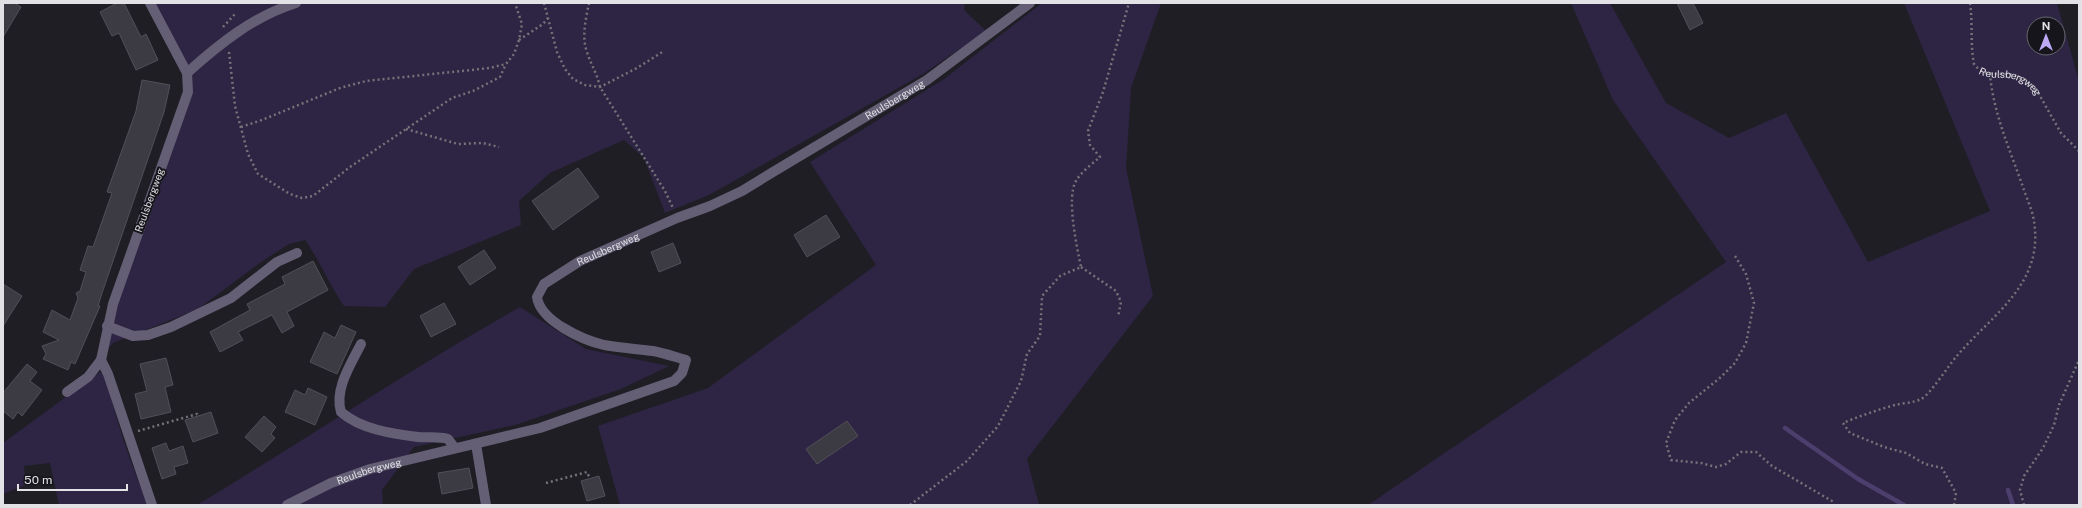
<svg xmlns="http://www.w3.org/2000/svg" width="2082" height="508" viewBox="0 0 2082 508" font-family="'Public Sans',sans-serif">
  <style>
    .green { fill: #2d2543; fill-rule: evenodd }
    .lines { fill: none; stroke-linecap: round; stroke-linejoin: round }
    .stream { stroke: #4c3f6e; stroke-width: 4.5 }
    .building { fill: #3c3b43; stroke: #514f58 }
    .path { stroke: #747379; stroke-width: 2.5; stroke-dasharray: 2 3; stroke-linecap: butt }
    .minor { stroke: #645f75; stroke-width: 10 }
    .labels { text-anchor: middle; stroke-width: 4; stroke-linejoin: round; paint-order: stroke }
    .street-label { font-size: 10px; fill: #e2e1e6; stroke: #16151b }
  </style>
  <rect width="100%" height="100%" fill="#1f1e25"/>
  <g class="green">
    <path d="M 152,3 L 965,3 L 964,10 L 986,31 L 923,74 L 709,195 L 665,213 L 644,158 L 624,140 L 550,173 L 519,201 L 521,225 L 414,269 L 385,307 L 344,306 C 329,284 320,261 305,240 L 289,244 L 261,262 L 198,309 L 113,343 L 102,357 L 102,349 L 190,80 Z"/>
    <path d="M 1042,3 L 1161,3 L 1131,88 L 1126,168 L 1153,296 L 1027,459 L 1039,505 L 620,505 L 598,426 L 708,388 L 876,265 L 810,162 L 944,79 Z"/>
    <path d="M 1571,3 L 1610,3 L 1666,103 L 1729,138 L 1786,113 L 1868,262 L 1990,211 L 1904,3 L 2057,3 L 2079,81 L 2079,505 L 1368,505 L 1726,262 L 1613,100 ZM 2034,24 L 2058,24 L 2058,48 L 2034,48 Z"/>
    <path d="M 520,307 L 586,349 L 669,366 L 621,389 L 515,425 L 414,447 L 382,490 L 383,505 L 197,505 C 305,440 410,369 520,307 Z"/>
    <path d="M 100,372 L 105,376 C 117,421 129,463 149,505 L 59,505 L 50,463 L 24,466 L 26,485 L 3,494 L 3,443 Z"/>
  </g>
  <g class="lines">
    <g class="stream">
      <path d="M 1785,428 L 1858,479 L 1904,505"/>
      <path d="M 2008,490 L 2013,505"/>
    </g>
  </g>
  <g class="building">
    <path d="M 3,3 L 14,3 L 21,7 L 3,37 Z"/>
    <path d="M 117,3 L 124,3 L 141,37 L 146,34 L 158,60 L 136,70 L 119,33 L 112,36 L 100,12 Z"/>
    <path d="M 1677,3 L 1693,3 L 1703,23 L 1690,30 Z"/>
    <path d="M 142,80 L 170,85 L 164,112 L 101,296 L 98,306 L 100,306 L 75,364 L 71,362 L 68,370 L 43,359 L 46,354 L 42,346 L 59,340 L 43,332 L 52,310 L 70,320 L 78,298 L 76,293 L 80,291 L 86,272 L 80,270 L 88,246 L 93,247 L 112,193 L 107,192 L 136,111 Z"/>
    <path d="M 578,168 L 599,197 L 553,230 L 532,201 Z"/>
    <path d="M 826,215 L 840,237 L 807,257 L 794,235 Z"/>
    <path d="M 673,243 L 681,263 L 659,272 L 651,252 Z"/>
    <path d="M 484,250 L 496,268 L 470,285 L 458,267 Z"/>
    <path d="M 313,261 L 328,290 L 287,312 L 294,326 L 282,333 L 272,315 L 238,332 L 243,340 L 220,352 L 210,332 L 250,310 L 247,304 L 285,284 L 282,277 Z"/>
    <path d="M 3,284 L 22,296 L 3,326 Z"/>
    <path d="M 444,303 L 456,324 L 431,337 L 420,316 Z"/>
    <path d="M 341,325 L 356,332 L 337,374 L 310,362 L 324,332 L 335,338 Z"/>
    <path d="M 166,358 L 173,385 L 165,387 L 171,412 L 141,419 L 135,394 L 147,391 L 140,364 Z"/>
    <path d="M 27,364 L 37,372 L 30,381 L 42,390 L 22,416 L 18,412 L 13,419 L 3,411 L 3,393 Z"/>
    <path d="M 308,388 L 327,397 L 315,425 L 285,412 L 295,390 L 305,395 Z"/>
    <path d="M 211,412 L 218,433 L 193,442 L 185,420 Z"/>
    <path d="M 264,416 L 276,427 L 271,434 L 275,438 L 262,452 L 245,437 Z"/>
    <path d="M 847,421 L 858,436 L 817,464 L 806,449 Z"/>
    <path d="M 166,443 L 169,451 L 183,446 L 188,463 L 174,467 L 176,474 L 162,479 L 152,448 Z"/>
    <path d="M 469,468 L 473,488 L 442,494 L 438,473 Z"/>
    <path d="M 599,476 L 605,496 L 587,501 L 581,481 Z"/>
  </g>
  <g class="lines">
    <g class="path">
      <path d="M 544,3 L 557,52 L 565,69 L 573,79 L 585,85 L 600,87 L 637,68 L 664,51"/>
      <path d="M 589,3 C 586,18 582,34 586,49 C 590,63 597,73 600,87 L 665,191 L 673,208"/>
      <path id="s1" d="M 1970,3 C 1973,24 1970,44 1974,64 C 1983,76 1993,73 2005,74 C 2018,74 2028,81 2036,89 L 2061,133 L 2079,151"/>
      <path d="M 223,27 L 235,14"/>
      <path d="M 519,40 L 543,24 L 548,18"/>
      <path d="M 229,52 L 235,106 L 248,154 L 258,174 L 290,194 L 302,198 L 313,196 L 350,167 L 452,98 L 473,91 L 500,77 L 506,64"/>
      <path d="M 241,127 L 262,120 L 340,88 L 366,81 L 490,68 L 506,64 L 514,54 L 519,40 L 522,24 L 515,3"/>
      <path d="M 406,129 L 458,144 L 483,143 L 499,147"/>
      <path d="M 1735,256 L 1746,274 L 1754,303 L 1746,343 L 1735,363 L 1721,377 L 1689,403 L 1675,420 L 1666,443 L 1671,460 L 1701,463 L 1716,467 L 1726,464 L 1741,452 L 1756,452 L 1772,466 L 1832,501 L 1834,505"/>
      <path d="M 1081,267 L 1116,291 L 1121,302 L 1118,317"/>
      <path d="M 138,431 L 197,414 L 198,416"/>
      <path d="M 546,483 L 587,472 L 590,479"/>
      <path d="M 910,505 L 967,461 L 998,426 L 1021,381 L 1027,354 L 1040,336 L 1042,296 L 1060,276 L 1081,267 C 1077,248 1066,197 1076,181 C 1081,172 1092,164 1100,157 L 1090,145 L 1088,131 L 1103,92 L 1129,3"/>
      <path d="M 1954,505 L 1956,493 L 1942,468 L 1925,464 L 1906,453 L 1884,447 L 1850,433 L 1843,423 C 1860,416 1877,410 1895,405 C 1903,403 1913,403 1921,399 C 1929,396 1949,365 1956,357 C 1993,313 2047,283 2033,216 C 2031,207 2026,197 2023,187 C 2010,150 1994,115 1990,75"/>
      <path d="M 2024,505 L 2020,490 L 2024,476 L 2043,448 L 2054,425 L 2059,405 L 2079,360"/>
    </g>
    <g class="minor">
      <path d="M 150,3 L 187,73 L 188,92 L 113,304 L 101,360 L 108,374 L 152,505"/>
      <path d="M 187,73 C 219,44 254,16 296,3"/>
      <path d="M 107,326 L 133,336 L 148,335 L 171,327 L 231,298 L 277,262 L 297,253"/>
      <path d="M 361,344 C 351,364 334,389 341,412 C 360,429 393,434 418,437 C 428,438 438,436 448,439 L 454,447"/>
      <path d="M 67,392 L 88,377 L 101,360"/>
      <path d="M 476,444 L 486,505"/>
      <path id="s2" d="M 287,505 L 331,483 L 370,469 L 540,428 L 674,381 L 682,373 L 686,360 C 675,357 664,353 653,351 C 637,349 621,348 604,345 C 583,340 540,321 537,297 L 544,284 L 580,261 L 677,218 L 710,206 L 742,191 L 773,172 L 927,80 L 1030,3"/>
    </g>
  </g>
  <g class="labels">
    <g class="street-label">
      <text dy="4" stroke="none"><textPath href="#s1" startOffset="103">Reulsbergweg</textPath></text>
      <text dy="4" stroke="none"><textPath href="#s2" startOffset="1014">Reulsbergweg</textPath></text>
      <text transform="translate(149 200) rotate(-70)" y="4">Reulsbergweg</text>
      <text dy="4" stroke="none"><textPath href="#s2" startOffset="690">Reulsbergweg</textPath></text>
      <text dy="4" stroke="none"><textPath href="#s2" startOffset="89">Reulsbergweg</textPath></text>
    </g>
  </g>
  <rect width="2082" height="508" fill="none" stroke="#e2e1e6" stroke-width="8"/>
  <g transform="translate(2046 36)"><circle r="19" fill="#16151b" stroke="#68676c"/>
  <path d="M0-3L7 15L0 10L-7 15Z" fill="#bda9f5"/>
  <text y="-6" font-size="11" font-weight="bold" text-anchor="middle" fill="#e2e1e6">N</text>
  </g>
  <path d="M18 484v6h109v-6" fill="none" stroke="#e2e1e6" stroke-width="2"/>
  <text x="24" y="484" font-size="12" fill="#e2e1e6" stroke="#16151b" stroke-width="3" paint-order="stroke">50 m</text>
</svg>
